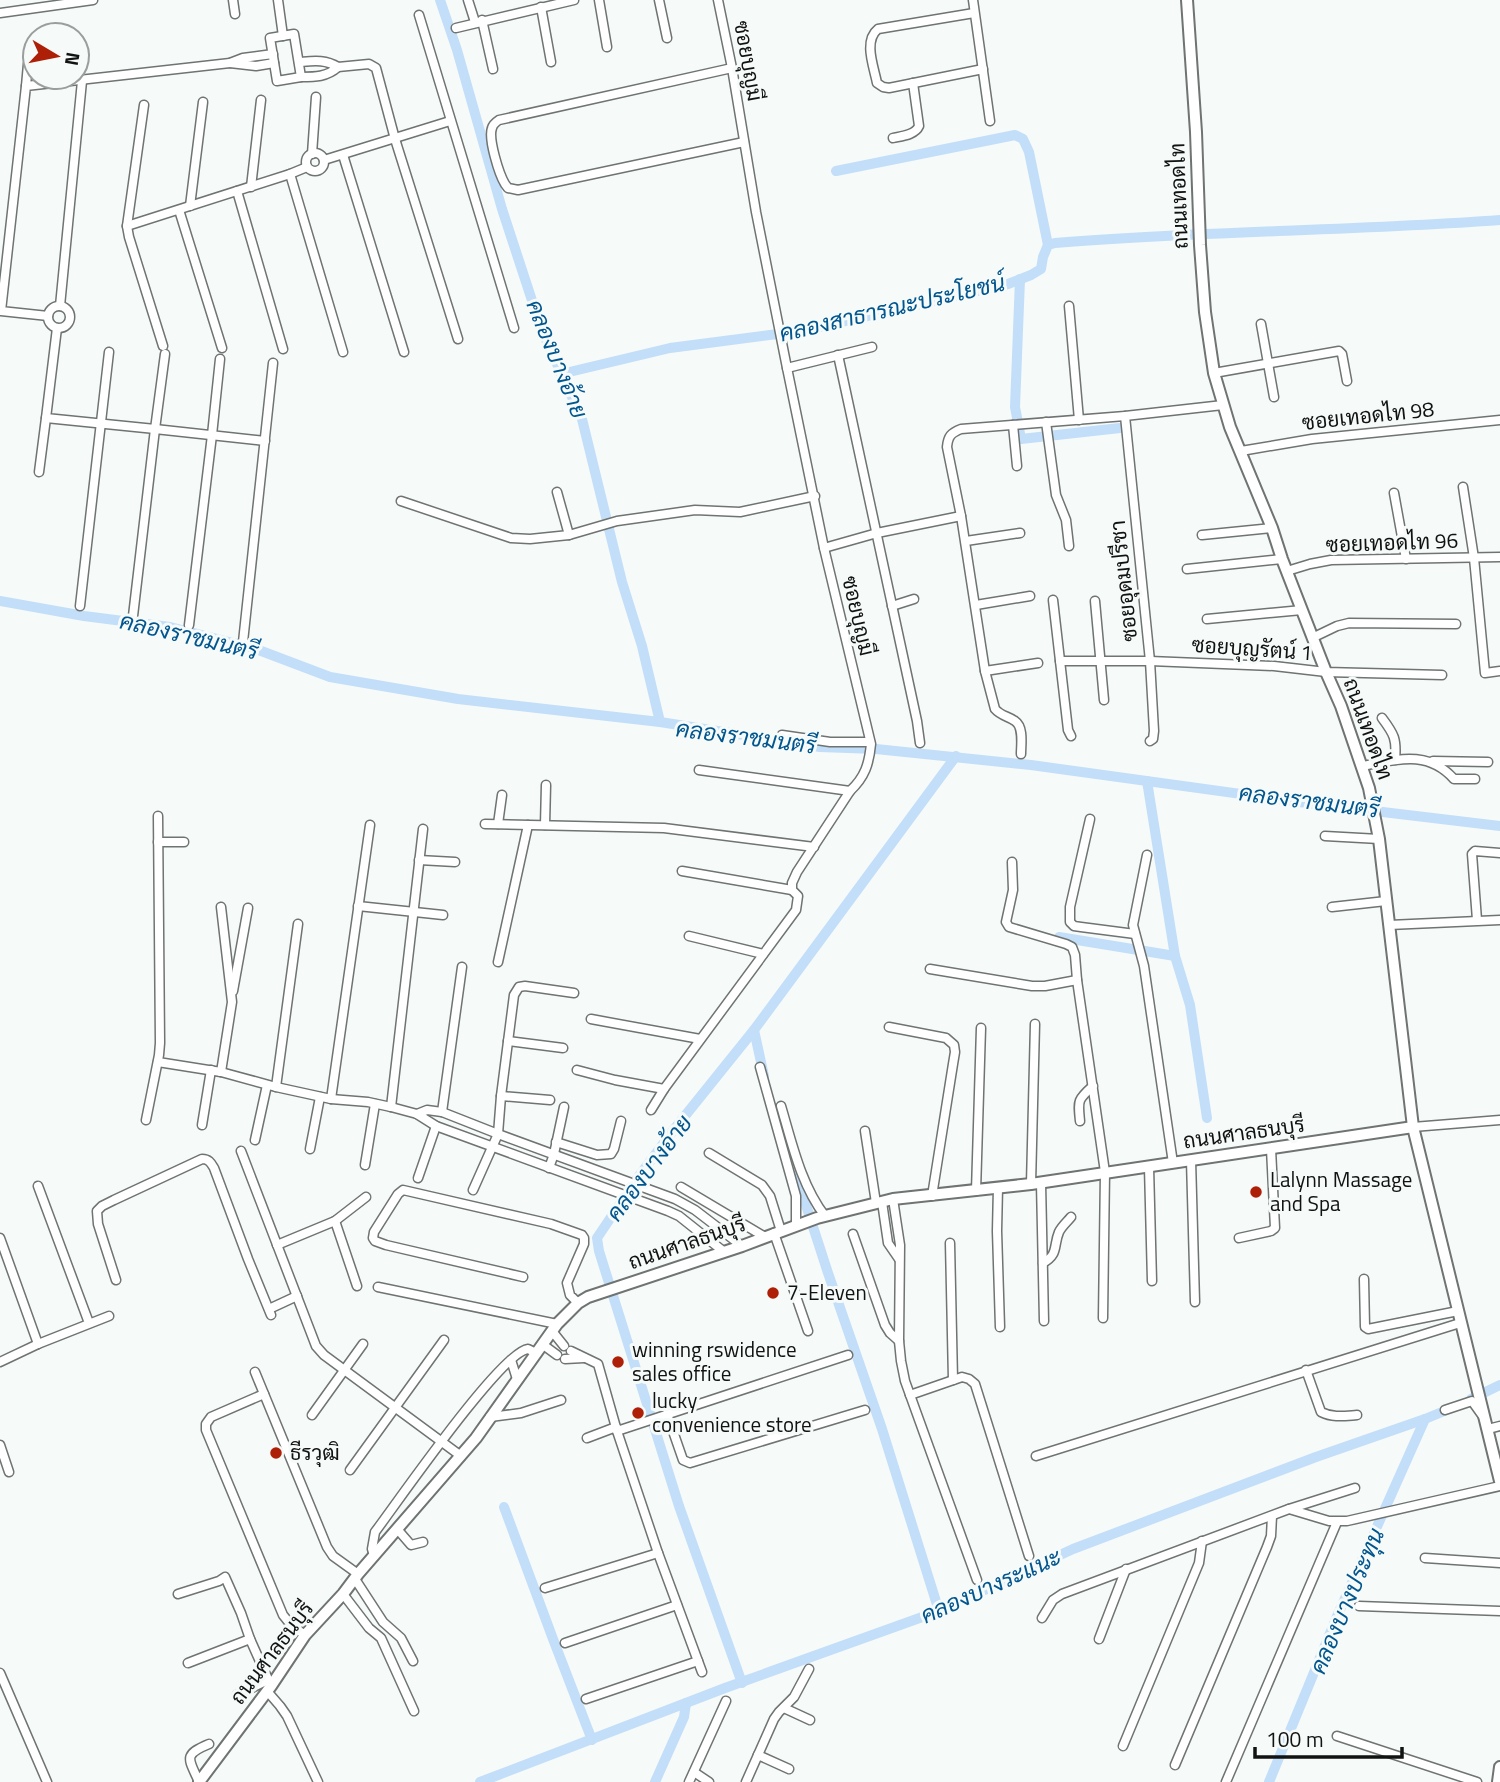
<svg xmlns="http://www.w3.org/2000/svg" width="1500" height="1782" viewBox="0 0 1500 1782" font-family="'Titillium Web',Sarabun,sans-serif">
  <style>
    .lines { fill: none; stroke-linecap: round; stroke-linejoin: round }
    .canal { stroke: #c3def8; stroke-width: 10 }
    .street-casing { stroke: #6f7372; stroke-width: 11 }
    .secondary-casing { stroke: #6f7372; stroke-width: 14 }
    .street { stroke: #fff; stroke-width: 8 }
    .secondary { stroke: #fff; stroke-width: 10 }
    .poi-dot { fill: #ae1f07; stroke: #f6faf9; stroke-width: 2.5 }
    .labels { text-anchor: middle; stroke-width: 6; stroke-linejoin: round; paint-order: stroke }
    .street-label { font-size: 21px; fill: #111312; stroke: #f6faf9 }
    .poi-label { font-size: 21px; fill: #111312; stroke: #f6faf9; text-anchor: start }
    .water-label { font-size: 23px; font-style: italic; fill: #02568f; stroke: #f6faf9 }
  </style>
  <rect width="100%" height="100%" fill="#f6faf9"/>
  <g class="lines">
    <g class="canal">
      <path d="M 440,0 L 457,50 L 502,209 L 542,331 L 582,419 L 622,582 L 642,646 L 660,722"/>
      <path d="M 836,171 L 1015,135 L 1023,139 L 1029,152 L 1048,245"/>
      <path d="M 1020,279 L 1015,407 L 1021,439 L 1120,428"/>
      <path d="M 561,374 L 670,348 L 801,331 L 1008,284 L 1031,275 L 1041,269 L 1043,257 L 1048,245 L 1055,243 C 1203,231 1352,231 1500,220"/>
      <path d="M 0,601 L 84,616 L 170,627 L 256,649 L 330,677 L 458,699 L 660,722 L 820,747 L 876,749 L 1031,765 L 1299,802 L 1500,826"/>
      <path d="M 1147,781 L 1175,956 L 1190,1005 L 1207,1118"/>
      <path d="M 1059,937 L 1175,956"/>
      <path d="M 754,1030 L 764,1076"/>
      <path d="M 781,1128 L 828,1273 L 882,1429 L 939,1611"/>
      <path d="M 1471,1399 L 1500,1385"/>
      <path d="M 504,1507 L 553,1639 L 592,1740"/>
      <path d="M 742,1683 L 679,1506 L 599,1251 L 597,1238 L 636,1180 L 672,1132 L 754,1030 L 956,756"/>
      <path d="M 480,1782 L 725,1688 L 939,1611 L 1073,1549 L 1316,1457 L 1425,1419 L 1454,1407"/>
      <path d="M 655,1782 L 684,1717 L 686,1703"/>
      <path d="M 1269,1782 L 1338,1614 L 1425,1419"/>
    </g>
    <g class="street-casing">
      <g id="street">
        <path d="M 233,0 L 235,14"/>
        <path d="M 278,0 L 283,36"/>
        <path d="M 468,0 L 475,22"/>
        <path d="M 599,0 L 607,47"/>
        <path d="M 659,0 L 667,38"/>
        <path d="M 973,0 L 990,121"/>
        <path d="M 541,7 L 551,62"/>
        <path d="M 0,13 L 93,0"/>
        <path d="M 974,13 L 878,29 C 863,41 874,67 877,83 L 883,87 L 889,88 L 983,69"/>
        <path d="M 419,15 L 514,328"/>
        <path d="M 482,20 L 493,69"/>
        <path d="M 456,28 L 574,0"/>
        <path d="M 294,34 L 301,77 L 277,81 L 270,38 Z"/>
        <path d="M 299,62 C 313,61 325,59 338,67 C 327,77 315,77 301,77"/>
        <path d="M 230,63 L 256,66 L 274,63"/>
        <path d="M 338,67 L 369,64 L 376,68 L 395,139 L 458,339"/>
        <path d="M 732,68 L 499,120 C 496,122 493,124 492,128 C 488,139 499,174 505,184 L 508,188 L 518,190 L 744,142"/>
        <path d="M 26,86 L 28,64"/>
        <path d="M 144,105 L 127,226 L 129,237 L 163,346"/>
        <path d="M 893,138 C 902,136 915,135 919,126 L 913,83"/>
        <circle cx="315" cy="162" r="9"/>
        <path d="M 312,154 L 316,97"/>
        <path d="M 343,155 L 404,352"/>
        <path d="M 324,160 L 450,121"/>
        <path d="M 290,174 L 343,352"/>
        <path d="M 251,187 L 261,100"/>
        <path d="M 237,191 L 283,349"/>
        <path d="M 190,206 L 203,102"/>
        <path d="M 179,210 L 222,348"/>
        <path d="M 127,226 L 290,174 L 307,167"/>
        <path d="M 60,306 L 82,81"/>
        <path d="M 1069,306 L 1079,420"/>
        <circle cx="59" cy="317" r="11"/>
        <path d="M 48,316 L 1,311 L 26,86 L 230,63 L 243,58 L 273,54"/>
        <path d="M 1261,324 L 1274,397"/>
        <path d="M 57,328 L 46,418 L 155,429 L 165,354"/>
        <path d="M 838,355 L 917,721 L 920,743"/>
        <path d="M 787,368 L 872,347"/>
        <path d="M 1214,373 L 1339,351 L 1342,354 L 1347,381"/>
        <path d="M 1125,416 L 1150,661 L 1154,731 L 1153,739 L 1150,741"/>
        <path d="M 1046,422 L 1056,495 L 1066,520 L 1069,546"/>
        <path d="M 1013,425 L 1017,466"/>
        <path d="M 1241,451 L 1312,439 L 1500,420"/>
        <path d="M 39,472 L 46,418"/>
        <path d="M 1463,487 L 1474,558 L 1485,673 L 1500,671"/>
        <path d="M 557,492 L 569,535"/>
        <path d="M 1394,493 L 1406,559"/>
        <path d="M 401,501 L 511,538 L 530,539 L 569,535 L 617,521 L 695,510 L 740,512 L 815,496"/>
        <path d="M 1202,535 L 1272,528"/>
        <path d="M 966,541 L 1020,533"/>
        <path d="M 824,548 L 877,533 L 961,516"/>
        <path d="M 1187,569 L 1282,559"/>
        <path d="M 1287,571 L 1310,564 L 1331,560 L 1500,557"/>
        <path d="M 1053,600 L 1068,730 L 1071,736"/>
        <path d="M 1095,601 L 1104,700"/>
        <path d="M 976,605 L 1030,596"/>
        <path d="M 80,606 L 109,352"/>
        <path d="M 892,606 L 914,599"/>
        <path d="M 133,616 L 155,429 L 265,441"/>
        <path d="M 1207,619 L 1302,610"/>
        <path d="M 189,625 L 212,435 L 220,359"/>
        <path d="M 1312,638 L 1337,626 L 1349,623 L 1456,624"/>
        <path d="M 243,642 L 273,363"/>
        <path d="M 1060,661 L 1150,661 L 1274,666 L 1326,672 L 1442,675"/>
        <path d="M 985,671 L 1038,663"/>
        <path d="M 1382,718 C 1394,734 1397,739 1395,760"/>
        <path d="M 782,735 L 830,742 L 870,742"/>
        <path d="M 1021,754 C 1021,745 1024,727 1015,721 C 1008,716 1001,716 995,709 L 985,671 L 961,516 L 947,447 C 948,436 951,433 961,429 L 1125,416 L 1223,405"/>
        <path d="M 1433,761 L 1488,762"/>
        <path d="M 1362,766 C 1396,760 1427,749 1454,779 L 1475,779"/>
        <path d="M 699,770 L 850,791"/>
        <path d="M 1090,819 L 1070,907 L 1070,922 L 1074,926 L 1081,927 L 1135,934"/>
        <path d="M 485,824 L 664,828 L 814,847"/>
        <path d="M 498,824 L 502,795"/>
        <path d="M 545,825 L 546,785"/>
        <path d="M 1325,836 L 1379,839"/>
        <path d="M 158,842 L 184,842"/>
        <path d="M 1147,855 L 1133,925 L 1144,966 L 1173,1163"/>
        <path d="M 419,860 L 455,862"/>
        <path d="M 1012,862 L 1013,890 L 1006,922 L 1009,927 L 1066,944 L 1072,947 L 1075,955 L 1077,980 L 1105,1172 L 1103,1318"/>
        <path d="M 682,871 L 792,890"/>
        <path d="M 358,906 L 443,915"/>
        <path d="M 1332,907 L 1386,901"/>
        <path d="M 1477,920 L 1472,854 L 1475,851 L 1500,853"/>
        <path d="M 1389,925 L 1500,920"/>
        <path d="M 689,936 L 763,954"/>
        <path d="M 498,962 L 528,825"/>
        <path d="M 930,969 L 1032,986 L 1045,986 L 1077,980"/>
        <path d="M 233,991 L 248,908"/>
        <path d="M 591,1019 L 700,1039"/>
        <path d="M 889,1027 L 946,1038 L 954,1045 L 955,1052 L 953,1064 L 932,1196"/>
        <path d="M 508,1041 L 563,1048"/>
        <path d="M 158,1062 L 221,1072 L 276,1087 L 331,1099 L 368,1102 L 391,1107 L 417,1114 L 436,1126 L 668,1211 L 679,1216 L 723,1251"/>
        <path d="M 760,1067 L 796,1196 L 796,1225"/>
        <path d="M 577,1070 L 615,1080 L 664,1089 L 796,910 L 798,896 L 792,890 L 792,883 L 797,872 L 850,791 C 865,777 869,764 871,744 L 824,548 L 786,363 L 756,212 L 732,68 L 718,0"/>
        <path d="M 221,1072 L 232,1002 L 221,907"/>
        <path d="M 276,1087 L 298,924"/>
        <path d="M 501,1096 L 550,1100"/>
        <path d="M 331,1099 L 370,825"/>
        <path d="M 781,1106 C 792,1143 801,1185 825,1216"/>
        <path d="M 391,1107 L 423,829"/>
        <path d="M 651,1110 L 664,1089"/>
        <path d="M 442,1112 L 462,967"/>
        <path d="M 417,1114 L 427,1110 L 442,1112 L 498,1134 L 675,1199 L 695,1210 L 742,1246"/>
        <path d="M 146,1120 L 159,1055 L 160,1043 L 158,816"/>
        <path d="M 1080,1121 C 1078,1101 1077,1100 1093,1086"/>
        <path d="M 202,1125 L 211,1070"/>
        <path d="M 1413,1127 L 1500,1120"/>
        <path d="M 865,1131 L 876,1203"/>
        <path d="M 255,1140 L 267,1085"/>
        <path d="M 556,1142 L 597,1155 L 611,1154 L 614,1149 L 621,1121"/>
        <path d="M 310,1149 L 320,1097"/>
        <path d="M 241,1151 L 316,1346 L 324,1355 L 461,1456"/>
        <path d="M 709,1153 L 762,1185 L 770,1196 L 781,1231"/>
        <path d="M 1191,1160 L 1195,1302"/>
        <path d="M 365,1165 L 375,1104"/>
        <path d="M 1149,1167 L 1152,1281"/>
        <path d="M 549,1168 L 554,1154 L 564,1107"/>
        <path d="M 418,1178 L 436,1126"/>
        <path d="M 1041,1183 L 1044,1321"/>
        <path d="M 1031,1184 L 1035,1024"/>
        <path d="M 38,1186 L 89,1323"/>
        <path d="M 681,1187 L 765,1237"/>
        <path d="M 998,1187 L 997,1231 L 1000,1327"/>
        <path d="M 473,1190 L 498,1134 L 501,1096 L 514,995 L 519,987 L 525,986 L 574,993"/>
        <path d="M 976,1191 L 981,1028"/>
        <path d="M 893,1199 L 900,1245 L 899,1341 L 901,1361 L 905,1381 L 977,1580"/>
        <path d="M 882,1202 L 888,1243 L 899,1259"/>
        <path d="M 335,1221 L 357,1286"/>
        <path d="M 774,1233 L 808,1331"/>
        <path d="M 853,1234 L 885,1325 L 890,1333 L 899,1341"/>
        <path d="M 0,1238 L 38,1344"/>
        <path d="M 1239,1238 L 1271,1231 L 1275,1228 L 1271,1149"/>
        <path d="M 950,1243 L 953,1380"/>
        <path d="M 277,1245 L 335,1221 L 366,1197"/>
        <path d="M 1043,1263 C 1059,1254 1053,1246 1059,1232 C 1062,1226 1067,1222 1071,1217"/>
        <path d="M 523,1277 L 386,1245 L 375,1241 L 373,1238 L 374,1232 L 398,1194 L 403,1190 L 551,1224 L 582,1235 L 584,1238 L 584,1244 L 567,1283 L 570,1295 L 578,1303"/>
        <path d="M 1364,1279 L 1365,1327 L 1368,1329 L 1458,1311"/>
        <path d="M 116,1280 L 98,1224 L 97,1211 L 102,1206 L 114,1200 L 202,1159 C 209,1159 211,1163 214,1168 L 248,1259 L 271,1315"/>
        <path d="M 378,1287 L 557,1324"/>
        <path d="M 269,1309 L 297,1296"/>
        <path d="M 552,1331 L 564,1346"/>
        <path d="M 542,1344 L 557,1355"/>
        <path d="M 571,1351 L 598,1364 L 617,1431 L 658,1553 L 702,1672"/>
        <path d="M 565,1359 L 584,1358"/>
        <path d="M 511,1360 L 517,1379"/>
        <path d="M 0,1362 L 38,1344 L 109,1316"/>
        <path d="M 1306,1370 L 1321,1412 C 1333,1418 1344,1416 1357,1415"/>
        <path d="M 255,1372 L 327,1547 L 333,1556 L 358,1574"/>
        <path d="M 264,1394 L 211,1417 L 206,1424 L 206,1430 L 283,1615 L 291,1625 L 305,1635"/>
        <path d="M 910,1395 L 962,1377 L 969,1379 L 975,1384 L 1029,1556"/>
        <path d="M 1445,1410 L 1472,1401 L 1482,1415"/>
        <path d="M 667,1414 L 683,1460 L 690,1463 L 865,1410"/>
        <path d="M 312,1415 L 363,1344"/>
        <path d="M 490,1417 L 521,1413 L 561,1400"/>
        <path d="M 1488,1429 L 1500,1426"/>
        <path d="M 617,1431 L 848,1355"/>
        <path d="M 587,1438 L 616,1427"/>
        <path d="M 0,1445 L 9,1472"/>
        <path d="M 1036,1456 L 1460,1323"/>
        <path d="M 350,1470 L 444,1340"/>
        <path d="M 1289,1509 L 1355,1488"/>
        <path d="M 398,1530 L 411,1545 L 423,1542"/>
        <path d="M 374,1556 L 372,1549 L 375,1532 C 397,1503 501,1352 528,1349 L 536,1353"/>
        <path d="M 1425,1558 L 1500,1563"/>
        <path d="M 355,1579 L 383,1622 L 401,1638 L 413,1661"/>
        <path d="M 545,1588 L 658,1553"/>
        <path d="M 178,1594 L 219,1581 L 225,1577 L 241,1613 L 250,1639 L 271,1686"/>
        <path d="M 343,1594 L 369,1628 L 381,1638 L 414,1711"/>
        <path d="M 1359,1606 L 1500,1611"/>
        <path d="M 1042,1618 L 1053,1600 L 1062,1594 L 1289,1509 L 1329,1521 L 1347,1521 L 1500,1486"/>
        <path d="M 1099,1639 L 1126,1569"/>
        <path d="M 565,1643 L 677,1605"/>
        <path d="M 188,1663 L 250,1639"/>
        <path d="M 0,1673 L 47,1782"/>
        <path d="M 267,1691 L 280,1706 L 287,1716 L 318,1782"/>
        <path d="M 237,1695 L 268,1680"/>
        <path d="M 586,1699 L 698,1661"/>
        <path d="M 784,1708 L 810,1720"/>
        <path d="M 1337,1736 L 1477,1782"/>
        <path d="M 1123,1746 L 1199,1563 L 1202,1541"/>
        <path d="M 758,1755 L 789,1769"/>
        <path d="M 1175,1765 L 1267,1547 L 1271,1536 L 1272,1516"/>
        <path d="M 694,1772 L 709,1782"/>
        <path d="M 199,1782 C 189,1759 182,1755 209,1744"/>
        <path d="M 689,1782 L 726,1701"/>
        <path d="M 746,1782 L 774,1719 L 779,1712 L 794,1697 L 809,1669"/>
        <path d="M 1226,1782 L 1337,1522"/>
      </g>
    </g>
    <g class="secondary-casing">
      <g id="secondary">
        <path d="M 1187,0 L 1196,132 L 1200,245 L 1205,312 L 1214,373 L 1230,427 L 1272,528 L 1282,559 L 1326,672 L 1341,706 L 1369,788 L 1379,839 L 1413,1127 L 1500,1481"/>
        <path d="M 199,1782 L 271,1686 L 305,1635 L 343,1594 L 358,1574 L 476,1438 L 557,1324 L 578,1303 L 588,1297 L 742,1246 L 817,1218 L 893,1199 L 1031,1184 L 1413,1127"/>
        <path d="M 1498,1782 L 1500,1767"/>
      </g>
    </g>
    <use href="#street" class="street"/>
    <use href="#secondary" class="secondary"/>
  </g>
  <g class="poi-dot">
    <circle cx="1256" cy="1192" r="7"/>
    <circle cx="773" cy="1293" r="7"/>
    <circle cx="618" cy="1362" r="7"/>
    <circle cx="638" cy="1413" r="7"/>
    <circle cx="276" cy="1453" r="7"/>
  </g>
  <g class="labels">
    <g class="street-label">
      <text transform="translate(748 61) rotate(80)" y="7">ซอยบุญมี</text>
      <text transform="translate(1179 196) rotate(-92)" y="7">ถนนเทอดไท</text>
      <text transform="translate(1368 416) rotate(-6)" y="7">ซอยเทอดไท 98</text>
      <text transform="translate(1392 543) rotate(-2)" y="7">ซอยเทอดไท 96</text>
      <text transform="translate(1124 581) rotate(-96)" y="7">ซอยอุดมปรีชา</text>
      <text transform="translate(858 616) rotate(77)" y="7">ซอยบุญมี</text>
      <text transform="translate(1252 649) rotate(4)" y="7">ซอยบุญรัตน์ 1</text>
      <text transform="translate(1368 729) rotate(70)" y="7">ถนนเทอดไท</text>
      <text transform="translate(1244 1133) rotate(-8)" y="7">ถนนศาลธนบุรี</text>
      <text transform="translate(687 1243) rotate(-19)" y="7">ถนนศาลธนบุรี</text>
      <text transform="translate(272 1653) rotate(-53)" y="7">ถนนศาลธนบุรี</text>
    </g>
    <g class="poi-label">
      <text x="1270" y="1187">Lalynn Massage<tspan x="1270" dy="24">and Spa</tspan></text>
      <text x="787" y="1300">7-Eleven</text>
      <text x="632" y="1357">winning rswidence<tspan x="632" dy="24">sales office</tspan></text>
      <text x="652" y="1408">lucky<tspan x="652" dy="24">convenience store</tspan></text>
      <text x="290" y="1460">ธีรวุฒิ</text>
    </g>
    <g class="water-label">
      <text transform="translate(892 308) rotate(-13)" y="8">คลองสาธารณะประโยชน์</text>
      <text transform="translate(557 359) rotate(68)" y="8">คลองบางอ้าย</text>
      <text transform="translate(189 636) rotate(13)" y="8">คลองราชมนตรี</text>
      <text transform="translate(746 737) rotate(7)" y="8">คลองราชมนตรี</text>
      <text transform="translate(1309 801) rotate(7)" y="8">คลองราชมนตรี</text>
      <text transform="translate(649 1168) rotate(-53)" y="8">คลองบางอ้าย</text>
      <text transform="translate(991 1586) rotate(-24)" y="8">คลองบางระแนะ</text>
      <text transform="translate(1347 1601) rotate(-67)" y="8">คลองบางประทุน</text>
    </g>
  </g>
  <g transform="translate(56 56) rotate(100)"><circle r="33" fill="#f6faf9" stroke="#9a9e9d" stroke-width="2"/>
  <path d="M0-5L12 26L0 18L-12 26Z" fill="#ae1f07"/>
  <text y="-10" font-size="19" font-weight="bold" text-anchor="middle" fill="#111312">N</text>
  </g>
  <path d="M1255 1747v10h147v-10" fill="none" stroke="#111312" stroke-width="3.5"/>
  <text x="1266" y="1747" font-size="21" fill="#111312" stroke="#f6faf9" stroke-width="5" paint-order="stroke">100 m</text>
</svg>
